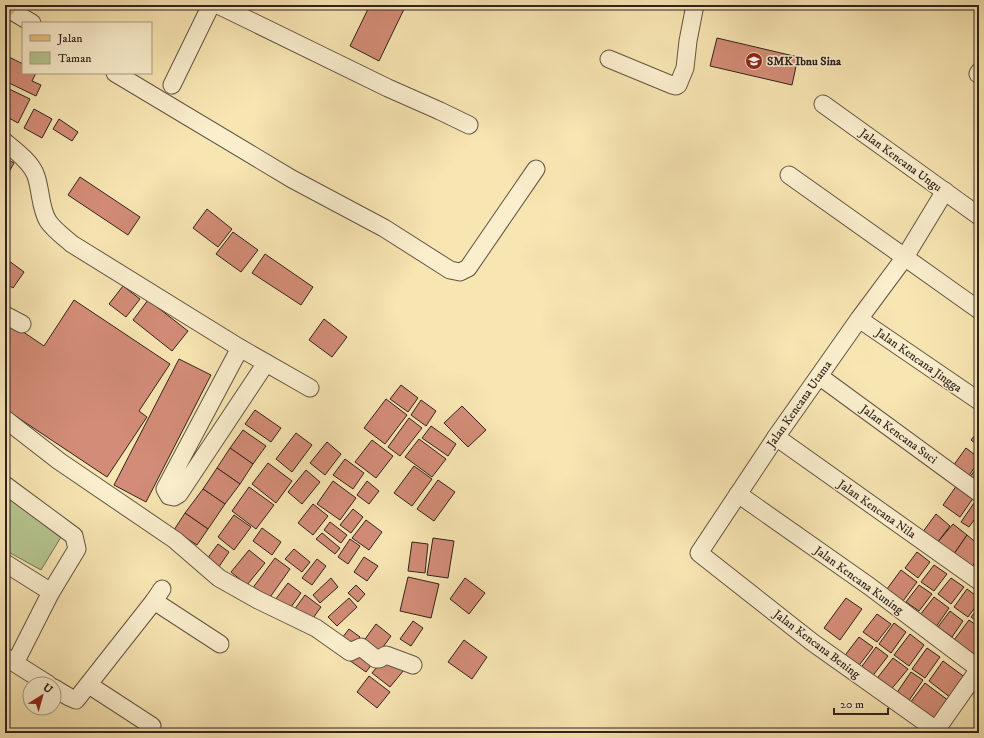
<svg xmlns="http://www.w3.org/2000/svg" width="984" height="738" viewBox="0 0 984 738" font-family="'IM FELL DW Pica',serif">
  <style>
    .green { fill: #b6c691; stroke: #737458 }
    .building { fill: #d38c77; stroke: #30231e }
    .lines { fill: none; stroke-linecap: round; stroke-linejoin: round }
    .minor-casing { stroke: #625443; stroke-width: 19 }
    .major-casing { stroke: #30231e; stroke-width: 24 }
    .minor { stroke: #faeecd; stroke-width: 17 }
    .major { stroke: #ecc279; stroke-width: 22 }
    .labels { text-anchor: middle; stroke-width: 3; stroke-linejoin: round; paint-order: stroke }
    .poi-label { font-size: 12px; font-weight: bold; fill: #30231e; stroke: #faeecd; text-anchor: start }
    .street-label { font-size: 12px; fill: #30231e; stroke: #faeecd }
  </style>
  <rect width="100%" height="100%" fill="#f7e5b2"/>
  <filter id="stains"><feTurbulence type="fractalNoise" baseFrequency=".005" numOctaves="4"/><feColorMatrix values="0 0 0 0 .2 0 0 0 0 .09 0 0 0 0 .02 0 0 0 .5 -.17"/></filter>
  <radialGradient id="worn" r=".72"><stop offset=".6" stop-color="#630" stop-opacity="0"/><stop offset="1" stop-color="#630" stop-opacity=".3"/></radialGradient>
  <path class="green" d="M 5,490 L 64,532 L 41,570 L 5,550 Z"/>
  <g class="building">
    <path d="M 370,5 L 406,5 L 379,61 L 350,46 Z"/>
    <path d="M 717,38 L 798,57 L 792,85 L 710,66 Z"/>
    <path d="M 5,55 L 23,64 L 23,73 L 36,73 L 32,81 L 41,85 L 36,96 L 5,81 Z"/>
    <path d="M 5,87 L 30,99 L 18,123 L 5,116 Z"/>
    <path d="M 34,109 L 52,119 L 42,138 L 24,128 Z"/>
    <path d="M 59,119 L 78,132 L 72,141 L 53,129 Z"/>
    <path d="M 5,158 L 14,163 L 5,179 Z"/>
    <path d="M 80,177 L 140,217 L 128,235 L 68,195 Z"/>
    <path d="M 207,209 L 232,229 L 218,247 L 193,228 Z"/>
    <path d="M 233,232 L 258,250 L 241,272 L 216,254 Z"/>
    <path d="M 265,254 L 313,287 L 301,305 L 252,273 Z"/>
    <path d="M 5,258 L 24,272 L 13,288 L 5,283 Z"/>
    <path d="M 123,286 L 140,299 L 126,317 L 109,304 Z"/>
    <path d="M 74,300 L 170,364 L 139,411 L 147,417 L 107,477 L 5,409 L 5,331 L 10,323 L 44,346 Z"/>
    <path d="M 148,300 L 188,331 L 172,351 L 133,320 Z"/>
    <path d="M 324,319 L 347,337 L 332,357 L 309,340 Z"/>
    <path d="M 179,359 L 211,375 L 146,502 L 114,485 Z"/>
    <path d="M 401,385 L 418,398 L 408,412 L 390,399 Z"/>
    <path d="M 386,399 L 407,415 L 385,444 L 364,428 Z"/>
    <path d="M 421,400 L 436,411 L 426,426 L 411,415 Z"/>
    <path d="M 462,406 L 486,430 L 468,447 L 444,423 Z"/>
    <path d="M 255,410 L 281,428 L 271,442 L 245,424 Z"/>
    <path d="M 409,418 L 422,428 L 400,456 L 388,447 Z"/>
    <path d="M 431,426 L 456,444 L 448,456 L 422,438 Z"/>
    <path d="M 243,430 L 266,446 L 253,464 L 230,448 Z"/>
    <path d="M 979,430 L 979,446 L 971,440 Z"/>
    <path d="M 296,433 L 312,445 L 292,472 L 276,459 Z"/>
    <path d="M 419,439 L 446,459 L 432,477 L 405,457 Z"/>
    <path d="M 372,440 L 393,456 L 376,478 L 355,462 Z"/>
    <path d="M 327,442 L 341,454 L 325,475 L 310,463 Z"/>
    <path d="M 230,448 L 253,464 L 240,484 L 217,468 Z"/>
    <path d="M 966,448 L 979,458 L 979,461 L 968,477 L 953,466 Z"/>
    <path d="M 345,459 L 364,473 L 353,489 L 333,475 Z"/>
    <path d="M 268,463 L 292,481 L 276,503 L 252,484 Z"/>
    <path d="M 979,465 L 979,485 L 969,478 Z"/>
    <path d="M 414,466 L 432,479 L 412,506 L 394,493 Z"/>
    <path d="M 217,468 L 240,484 L 225,504 L 203,489 Z"/>
    <path d="M 306,470 L 320,482 L 302,504 L 288,492 Z"/>
    <path d="M 438,480 L 455,492 L 434,521 L 417,509 Z"/>
    <path d="M 333,481 L 356,498 L 340,520 L 317,504 Z"/>
    <path d="M 367,481 L 379,491 L 369,504 L 357,495 Z"/>
    <path d="M 957,485 L 974,497 L 960,517 L 943,505 Z"/>
    <path d="M 249,487 L 274,505 L 256,529 L 232,511 Z"/>
    <path d="M 203,489 L 225,504 L 208,529 L 185,513 Z"/>
    <path d="M 974,503 L 979,507 L 979,513 L 969,527 L 961,522 Z"/>
    <path d="M 313,504 L 328,516 L 313,535 L 298,523 Z"/>
    <path d="M 353,509 L 363,517 L 351,533 L 340,525 Z"/>
    <path d="M 185,513 L 208,529 L 197,545 L 174,530 Z"/>
    <path d="M 936,514 L 950,526 L 937,543 L 922,533 Z"/>
    <path d="M 234,515 L 251,527 L 234,550 L 218,537 Z"/>
    <path d="M 366,520 L 382,532 L 369,550 L 352,538 Z"/>
    <path d="M 330,522 L 347,535 L 341,543 L 324,530 Z"/>
    <path d="M 979,523 L 979,532 L 974,529 Z"/>
    <path d="M 953,524 L 967,535 L 954,554 L 937,543 Z"/>
    <path d="M 262,528 L 281,542 L 272,555 L 253,541 Z"/>
    <path d="M 322,533 L 340,548 L 335,554 L 316,539 Z"/>
    <path d="M 967,535 L 979,545 L 979,557 L 971,568 L 954,554 Z"/>
    <path d="M 433,538 L 454,541 L 448,578 L 427,575 Z"/>
    <path d="M 350,539 L 360,546 L 348,564 L 338,557 Z"/>
    <path d="M 412,542 L 428,544 L 425,573 L 408,571 Z"/>
    <path d="M 218,544 L 229,552 L 216,571 L 204,563 Z"/>
    <path d="M 294,549 L 310,562 L 302,572 L 285,559 Z"/>
    <path d="M 249,550 L 265,563 L 247,585 L 231,572 Z"/>
    <path d="M 917,552 L 930,562 L 918,578 L 905,568 Z"/>
    <path d="M 364,557 L 378,566 L 367,581 L 354,572 Z"/>
    <path d="M 979,557 L 979,573 L 971,568 Z"/>
    <path d="M 275,558 L 290,569 L 268,600 L 252,589 Z"/>
    <path d="M 317,559 L 326,566 L 312,585 L 302,578 Z"/>
    <path d="M 934,565 L 947,574 L 934,591 L 921,582 Z"/>
    <path d="M 901,570 L 917,582 L 903,601 L 887,589 Z"/>
    <path d="M 408,577 L 439,584 L 431,618 L 400,611 Z"/>
    <path d="M 331,578 L 338,587 L 320,603 L 313,595 Z"/>
    <path d="M 465,578 L 485,593 L 469,614 L 450,599 Z"/>
    <path d="M 951,578 L 964,587 L 951,604 L 938,594 Z"/>
    <path d="M 288,583 L 301,593 L 289,610 L 275,600 Z"/>
    <path d="M 356,585 L 365,594 L 358,602 L 348,593 Z"/>
    <path d="M 919,585 L 932,594 L 919,611 L 906,602 Z"/>
    <path d="M 967,589 L 979,598 L 979,602 L 968,617 L 954,607 Z"/>
    <path d="M 305,595 L 321,607 L 311,621 L 294,610 Z"/>
    <path d="M 934,597 L 949,608 L 936,627 L 920,615 Z"/>
    <path d="M 349,598 L 357,607 L 337,626 L 328,617 Z"/>
    <path d="M 846,598 L 862,609 L 840,640 L 824,628 Z"/>
    <path d="M 979,607 L 979,623 L 971,617 Z"/>
    <path d="M 950,611 L 963,621 L 952,637 L 938,627 Z"/>
    <path d="M 877,614 L 891,624 L 877,642 L 863,632 Z"/>
    <path d="M 969,620 L 979,627 L 979,648 L 974,655 L 954,640 Z"/>
    <path d="M 413,621 L 423,628 L 411,646 L 400,639 Z"/>
    <path d="M 894,623 L 906,632 L 891,653 L 879,644 Z"/>
    <path d="M 376,624 L 391,636 L 378,654 L 363,642 Z"/>
    <path d="M 349,629 L 360,637 L 353,646 L 342,638 Z"/>
    <path d="M 910,634 L 924,645 L 909,666 L 894,655 Z"/>
    <path d="M 859,637 L 873,647 L 857,668 L 843,658 Z"/>
    <path d="M 464,640 L 487,657 L 472,679 L 448,662 Z"/>
    <path d="M 876,647 L 888,656 L 871,678 L 860,669 Z"/>
    <path d="M 358,648 L 375,660 L 366,672 L 349,660 Z"/>
    <path d="M 927,648 L 940,657 L 925,678 L 912,669 Z"/>
    <path d="M 386,656 L 404,670 L 390,687 L 372,673 Z"/>
    <path d="M 893,658 L 908,669 L 889,692 L 875,681 Z"/>
    <path d="M 943,661 L 966,678 L 951,698 L 929,681 Z"/>
    <path d="M 911,672 L 923,680 L 908,702 L 896,694 Z"/>
    <path d="M 369,676 L 390,692 L 377,708 L 357,692 Z"/>
    <path d="M 925,683 L 949,701 L 933,721 L 910,703 Z"/>
  </g>
  <g class="lines">
    <g class="minor-casing">
      <g id="minor">
        <path d="M 218,5 L 388,88 L 440,111 L 469,125"/>
        <path d="M 5,7 L 32,23"/>
        <path d="M 609,59 L 672,85 L 676,86 L 678,85 L 685,68 L 688,41 L 695,5"/>
        <path d="M 115,73 L 292,179 L 384,228 L 450,270 L 460,272 L 468,268 L 536,169"/>
        <path d="M 978,74 L 979,72"/>
        <path d="M 172,85 L 211,5"/>
        <path d="M 823,104 L 979,216"/>
        <path d="M 5,142 C 15,150 32,163 36,176 C 41,190 40,208 48,221 C 54,230 64,237 72,244 L 240,348 L 310,388"/>
        <path d="M 789,175 L 979,310"/>
        <path d="M 5,315 L 22,324"/>
        <path d="M 859,319 L 979,401"/>
        <path d="M 240,348 L 165,489 L 169,496 L 174,497 L 179,494 L 266,363"/>
        <path d="M 819,376 L 979,493"/>
        <path d="M 5,419 L 59,461 L 175,540 L 219,578 L 258,600 L 316,628 L 350,652 L 361,647 L 376,659 L 379,659 L 386,655 L 413,665"/>
        <path d="M 776,437 L 979,581"/>
        <path d="M 5,485 L 74,536 L 77,549 L 51,592"/>
        <path d="M 738,494 L 869,586 L 979,669"/>
        <path d="M 5,563 L 51,592 L 15,663"/>
        <path d="M 154,601 L 162,589"/>
        <path d="M 5,657 L 48,684"/>
        <path d="M 89,685 L 152,726"/>
        <path d="M 54,688 L 69,697 L 76,700 L 154,601 L 220,644"/>
        <path d="M 936,730 L 812,642 L 699,553 L 776,437 L 859,319 L 905,257 L 945,191"/>
        <path d="M 934,733 L 979,669"/>
      </g>
    </g>
    <g class="major-casing">
      <path id="major" d="M 5,6 L 5,5"/>
    </g>
    <use href="#minor" class="minor"/>
    <use href="#major" class="major"/>
  </g>
  <defs>
    <g id="school-disc" transform="scale(0.9)"><circle r="9.5" fill="#8f2418" stroke="#faeecd"/><path d="M0-5L7-2L0 1L-7-2ZM-4 1L0 2.5L4 1V4Q0 6-4 4Z" fill="#fff"/></g>
  </defs>
  <g fill-rule="evenodd">
    <use href="#school-disc" x="754" y="61"/>
  </g>
  <g class="labels">
    <g class="poi-label">
      <text x="767" y="65">SMK Ibnu Sina</text>
    </g>
    <g class="street-label">
      <text transform="translate(901 160) rotate(36)" y="4">Jalan Kencana Ungu</text>
      <text transform="translate(919 360) rotate(35)" y="4">Jalan Kencana Jingga</text>
      <text transform="translate(799 404) rotate(-55)" y="4">Jalan Kencana Utama</text>
      <text transform="translate(899 434) rotate(36)" y="4">Jalan Kencana Suci</text>
      <text transform="translate(877 509) rotate(35)" y="4">Jalan Kencana Nila</text>
      <text transform="translate(859 580) rotate(36)" y="4">Jalan Kencana Kuning</text>
      <text transform="translate(817 644) rotate(37)" y="4">Jalan Kencana Bening</text>
    </g>
  </g>
  <rect width="984" height="738" fill="none" stroke="#f7e5b2" stroke-width="20"/>
  <rect x="6" y="6" width="972" height="726" fill="none" stroke="#30231e" stroke-width="2"/>
  <rect x="10" y="10" width="964" height="718" fill="none" stroke="#30231e"/>
  <rect x="22" y="22" width="130" height="52" fill="#faeecd" stroke="#a99d87"/>
  <rect x="30" y="35" width="20" height="6" fill="#ecc279" stroke="#a99d87"/>
  <text x="58" y="42" font-size="12" fill="#30231e">Jalan</text>
  <rect x="30" y="52" width="20" height="12" fill="#b6c691" stroke="#a99d87"/>
  <text x="58" y="62" font-size="12" fill="#30231e">Taman</text>
  <g transform="translate(42 696) rotate(37)"><circle r="19" fill="#faeecd" stroke="#a99d87"/>
  <path d="M0-3L7 15L0 10L-7 15Z" fill="#8f2418"/>
  <text y="-6" font-size="11" font-weight="bold" text-anchor="middle" fill="#30231e">U</text>
  </g>
  <path d="M834 708v6h54v-6" fill="none" stroke="#30231e" stroke-width="2"/>
  <text x="840" y="708" font-size="12" fill="#30231e" stroke="#faeecd" stroke-width="3" paint-order="stroke">20 m</text>
  <rect width="100%" height="100%" filter="url(#stains)"/>
  <rect width="100%" height="100%" fill="url(#worn)"/>
</svg>
